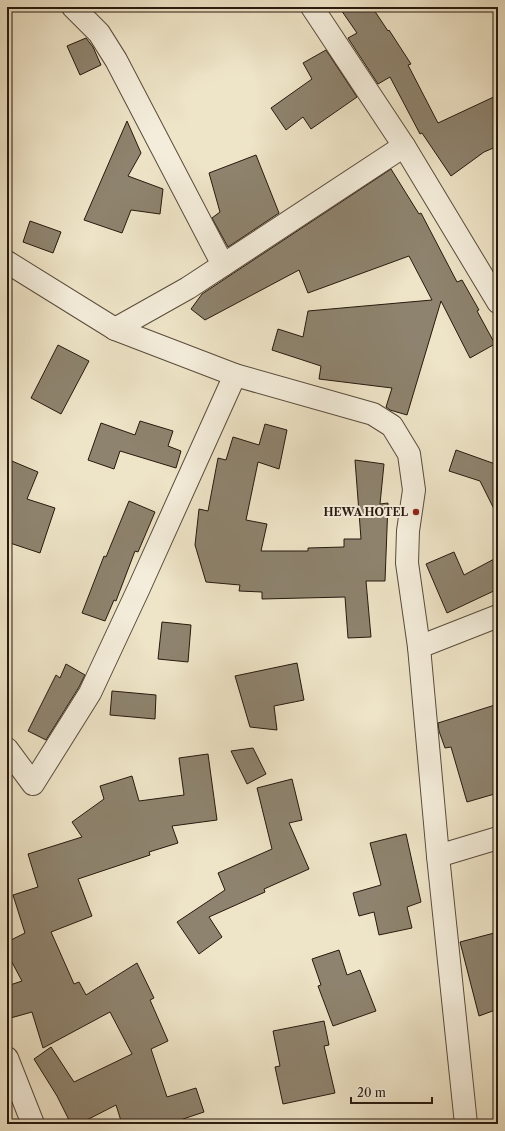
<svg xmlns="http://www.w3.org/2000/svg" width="505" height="1131" viewBox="0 0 505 1131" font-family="'Libre Caslon Text',serif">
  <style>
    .building { fill: #8e836e; stroke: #27190e }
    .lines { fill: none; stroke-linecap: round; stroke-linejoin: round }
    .minor-casing { stroke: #594c3c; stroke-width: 24 }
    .minor { stroke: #f4eddb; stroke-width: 22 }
    .poi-dot { fill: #8f2418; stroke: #f4eddb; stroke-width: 1.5 }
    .labels { text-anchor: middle; stroke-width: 4; stroke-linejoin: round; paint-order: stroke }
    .poi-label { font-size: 11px; font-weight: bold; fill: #27190e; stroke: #f4eddb; text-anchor: end }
  </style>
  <rect width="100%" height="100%" fill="#eee4c7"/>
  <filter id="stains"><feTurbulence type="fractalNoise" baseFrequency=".005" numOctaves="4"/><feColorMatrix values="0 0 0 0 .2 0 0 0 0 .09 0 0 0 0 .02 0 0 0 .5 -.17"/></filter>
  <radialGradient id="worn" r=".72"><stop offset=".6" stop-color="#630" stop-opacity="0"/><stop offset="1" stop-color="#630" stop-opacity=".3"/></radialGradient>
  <g class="building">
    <path d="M 339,7 L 372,7 L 388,31 L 389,30 L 411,64 L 408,65 L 438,123 L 498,95 L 498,146 L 484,152 L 451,176 L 422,133 L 420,134 L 390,77 L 378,84 L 348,38 L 357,33 Z"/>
    <path d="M 86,38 L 93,47 L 101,65 L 80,75 L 67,46 Z"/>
    <path d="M 326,50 L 357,97 L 311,129 L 303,117 L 286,130 L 271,108 L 312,79 L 303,63 Z"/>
    <path d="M 127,121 L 141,153 L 128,176 L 163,189 L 160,214 L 131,210 L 122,233 L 84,220 Z"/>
    <path d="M 256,155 L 279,213 L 228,247 L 212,218 L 220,212 L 209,173 Z"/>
    <path d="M 391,169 L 419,214 L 421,213 L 457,282 L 462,280 L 479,310 L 477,311 L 495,344 L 470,358 L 441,301 L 407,415 L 390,410 L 386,407 L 392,388 L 319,379 L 321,366 L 272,350 L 278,329 L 303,337 L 308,311 L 432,300 L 409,256 L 308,293 L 299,270 L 205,320 L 191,309 L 202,294 Z"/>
    <path d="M 30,221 L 61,232 L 53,253 L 23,242 Z"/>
    <path d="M 58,345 L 89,361 L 61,414 L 31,398 Z"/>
    <path d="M 140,421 L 173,431 L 168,446 L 181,451 L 176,468 L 120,451 L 114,469 L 88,460 L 101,423 L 135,435 Z"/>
    <path d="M 265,424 L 287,430 L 279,469 L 258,462 L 246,520 L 267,524 L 261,551 L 308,551 L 308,548 L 344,547 L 344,539 L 361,539 L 355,460 L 384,464 L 380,504 L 388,503 L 385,581 L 366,581 L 371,637 L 348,638 L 345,597 L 262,599 L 262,592 L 239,591 L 240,585 L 206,582 L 195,545 L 199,509 L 208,511 L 218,458 L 226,460 L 233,437 L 259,445 Z"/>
    <path d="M 456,450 L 498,465 L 498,517 L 480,481 L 449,471 Z"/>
    <path d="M 7,459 L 38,472 L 27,499 L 55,508 L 40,553 L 10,543 L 9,548 L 7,547 Z"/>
    <path d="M 129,501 L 155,512 L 138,552 L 135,551 L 116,601 L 114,600 L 105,621 L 82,613 L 104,556 L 106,557 Z"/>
    <path d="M 454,552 L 464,575 L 498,557 L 498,589 L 447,613 L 426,564 Z"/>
    <path d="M 162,622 L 191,625 L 188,662 L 158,659 Z"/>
    <path d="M 297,663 L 304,700 L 274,706 L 277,730 L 250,727 L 235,676 Z"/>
    <path d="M 66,664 L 85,675 L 79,687 L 46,740 L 28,731 L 56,675 L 60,678 Z"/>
    <path d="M 112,691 L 156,695 L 155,719 L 110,715 Z"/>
    <path d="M 498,704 L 498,793 L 467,802 L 451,747 L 445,748 L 439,731 L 438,723 Z"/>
    <path d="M 253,748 L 266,774 L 247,784 L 231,751 Z"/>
    <path d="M 208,754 L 217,820 L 172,826 L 178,843 L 149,852 L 150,855 L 78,879 L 92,916 L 51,932 L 74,984 L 79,982 L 86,995 L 137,963 L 154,998 L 150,1000 L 168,1041 L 151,1049 L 167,1097 L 196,1088 L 204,1112 L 168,1124 L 122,1124 L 116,1105 L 79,1124 L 71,1124 L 57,1096 L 34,1059 L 51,1047 L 74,1082 L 132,1054 L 110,1012 L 43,1048 L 32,1012 L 7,1019 L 7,986 L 22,981 L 7,953 L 7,942 L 25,933 L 13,895 L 38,887 L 28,854 L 82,837 L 72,822 L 104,799 L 100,786 L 132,776 L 139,801 L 184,795 L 179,758 Z"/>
    <path d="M 292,779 L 302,820 L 289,823 L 309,869 L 264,889 L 265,892 L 209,917 L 222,937 L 199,954 L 177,922 L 225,890 L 218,873 L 272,849 L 257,788 Z"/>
    <path d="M 406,834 L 421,902 L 407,907 L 412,928 L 379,935 L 374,912 L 359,916 L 353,893 L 381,885 L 370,843 Z"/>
    <path d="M 498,932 L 498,1009 L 479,1016 L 460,942 Z"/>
    <path d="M 339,950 L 347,975 L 360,970 L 376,1011 L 333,1026 L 318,986 L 321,985 L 312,959 Z"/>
    <path d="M 324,1021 L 329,1045 L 324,1046 L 335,1093 L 283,1104 L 275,1067 L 280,1066 L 273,1031 Z"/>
  </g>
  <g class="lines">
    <g class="minor-casing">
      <g id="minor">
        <path d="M 73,7 L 99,33 L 116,60 L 223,265"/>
        <path d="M 312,7 L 404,146 L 498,302"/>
        <path d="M 7,262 L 115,329 L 235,375 L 373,414 L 392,426 L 409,454 L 414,490 L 408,531 L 407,563 L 419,647 L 438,856 L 466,1124"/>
        <path d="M 115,329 L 188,288 L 404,146"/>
        <path d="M 419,647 L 498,616"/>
        <path d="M 7,749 L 33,784 L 90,693 L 139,588 L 235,375"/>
        <path d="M 438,856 L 498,838"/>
        <path d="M 7,1058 L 33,1124"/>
      </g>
    </g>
    <use href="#minor" class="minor"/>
  </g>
  <circle class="poi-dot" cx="416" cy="512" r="4"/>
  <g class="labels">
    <g class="poi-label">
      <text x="408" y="516">HEWA HOTEL</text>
    </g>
  </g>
  <rect width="505" height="1131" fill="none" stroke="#eee4c7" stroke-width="24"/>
  <rect x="8" y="8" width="489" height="1115" fill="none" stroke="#27190e" stroke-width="2"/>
  <rect x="12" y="12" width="481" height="1107" fill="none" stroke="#27190e"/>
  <path d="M351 1097v6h81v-6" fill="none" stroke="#27190e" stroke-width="2"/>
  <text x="357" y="1097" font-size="12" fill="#27190e" stroke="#f4eddb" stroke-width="3" paint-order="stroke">20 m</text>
  <rect width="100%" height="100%" filter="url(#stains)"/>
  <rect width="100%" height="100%" fill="url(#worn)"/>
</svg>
